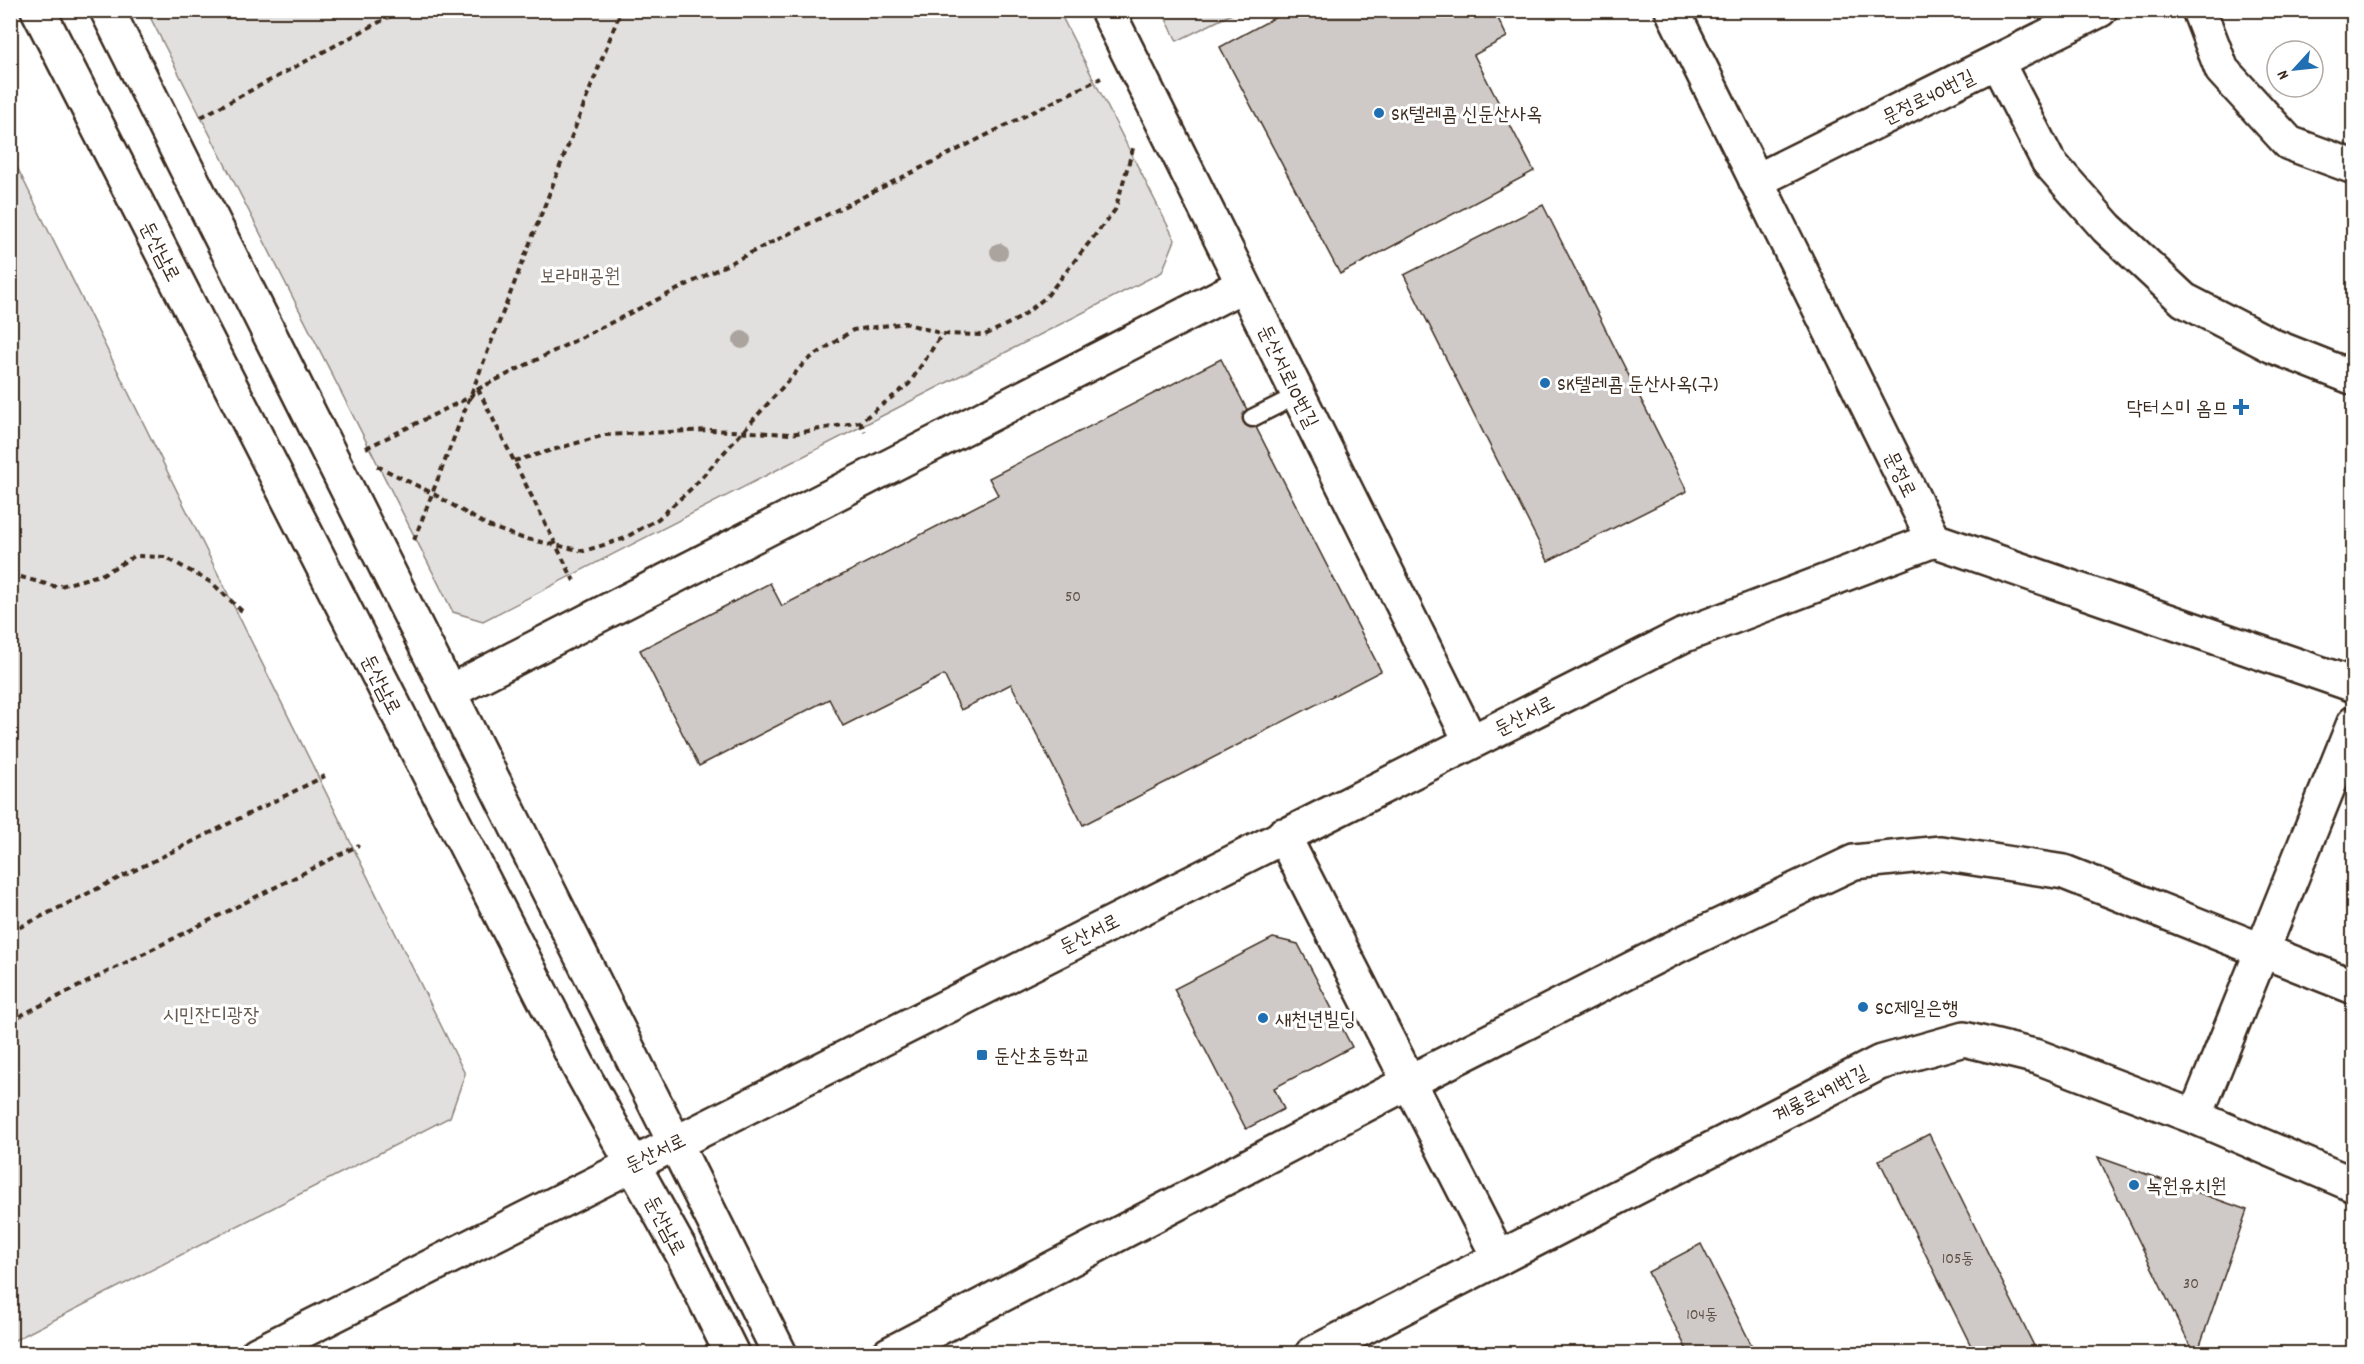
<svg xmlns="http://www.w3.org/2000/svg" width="2364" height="1364" viewBox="0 0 2364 1364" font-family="Dekko,'Poor Story',sans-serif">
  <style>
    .green { fill: #e2e0de; stroke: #8e857e; stroke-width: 1.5 }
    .building { fill: #cfcac7; stroke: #3b2a1e; stroke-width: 1.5 }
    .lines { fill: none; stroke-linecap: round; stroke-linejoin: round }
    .service-casing { stroke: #3b2a1e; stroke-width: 21 }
    .minor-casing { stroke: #3b2a1e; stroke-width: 38 }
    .tertiary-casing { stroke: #3b2a1e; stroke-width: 38 }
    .secondary-casing { stroke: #3b2a1e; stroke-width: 38 }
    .path { stroke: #3b2a1e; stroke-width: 4; stroke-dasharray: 6 4.5; stroke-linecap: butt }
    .service { stroke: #fff; stroke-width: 16 }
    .minor { stroke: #fff; stroke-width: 33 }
    .tertiary { stroke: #fff; stroke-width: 33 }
    .secondary { stroke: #fff; stroke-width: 33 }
    .tree { fill: #aaa39e }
    .poi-dot { fill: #1f6fb2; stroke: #fff; stroke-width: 2 }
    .labels { text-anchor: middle; stroke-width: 6; stroke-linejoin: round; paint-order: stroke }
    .number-label { font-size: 16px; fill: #605248 }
    .street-label { font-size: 20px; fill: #3b2a1e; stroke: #fff }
    .poi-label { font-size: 20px; fill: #3b2a1e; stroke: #fff; text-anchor: start }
    .park-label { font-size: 20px; fill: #65584e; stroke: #fff }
  </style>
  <rect width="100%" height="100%" fill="#fff"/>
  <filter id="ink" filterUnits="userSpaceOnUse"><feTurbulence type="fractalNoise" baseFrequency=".0167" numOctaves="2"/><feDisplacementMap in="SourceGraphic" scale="12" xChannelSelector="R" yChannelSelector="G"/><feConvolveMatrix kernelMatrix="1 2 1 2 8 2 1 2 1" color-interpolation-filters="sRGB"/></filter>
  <g filter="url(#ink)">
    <g class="green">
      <path d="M 147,11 L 1059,11 L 1175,240 L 1162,272 L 483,621 L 453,612 Z"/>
      <path d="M 1162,11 L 1238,11 L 1177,41 Z"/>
      <path d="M 11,155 L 465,1074 L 450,1117 L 11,1342 Z"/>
    </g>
    <g class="building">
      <path d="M 1289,10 L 1494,10 L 1507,37 L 1474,55 L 1534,171 L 1340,274 L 1220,47 Z"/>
      <path d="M 1543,205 L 1687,491 L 1548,561 L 1404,275 Z"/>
      <path d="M 1221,359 L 1381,671 L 1083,825 L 1011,684 L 961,710 L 944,675 L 843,726 L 829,699 L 699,766 L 640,650 L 770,583 L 782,606 L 998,495 L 989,478 Z"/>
      <path d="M 1273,938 L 1298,944 L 1352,1047 L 1274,1088 L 1284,1109 L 1246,1129 L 1174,989 Z"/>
      <path d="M 1929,1134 L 2038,1354 L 1975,1354 L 1879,1160 Z"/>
      <path d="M 2098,1157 L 2247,1210 L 2197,1354 L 2194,1354 Z"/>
      <path d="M 1701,1244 L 1756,1354 L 1689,1354 L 1648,1272 Z"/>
    </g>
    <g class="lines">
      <g class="service-casing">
        <path id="service" d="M 1252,418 L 1298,395"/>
      </g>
      <g class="minor-casing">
        <g id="minor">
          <path d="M 1107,10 L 1471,742"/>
          <path d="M 2199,10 L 2222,70 L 2289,143 L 2354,167"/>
          <path d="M 1997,62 L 2048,161 L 2107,228 L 2184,300 L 2273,346 L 2354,378"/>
          <path d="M 1756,181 L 2100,10"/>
          <path d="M 449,692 L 1243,285"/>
          <path d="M 1283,835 L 1499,1258"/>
          <path d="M 2195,1117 L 2354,723"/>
          <path d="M 889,1354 L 1409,1082 L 1681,944 L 1854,862 L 1941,853 L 2064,872 L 2354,987"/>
          <path d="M 1312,1354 L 1879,1063 L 1964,1039 L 2038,1057 L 2195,1117 L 2354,1185"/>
        </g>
      </g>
      <g class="tertiary-casing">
        <g id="tertiary">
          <path d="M 675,1143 L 780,1354"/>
          <path d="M 632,1163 L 682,1253 L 732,1354"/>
        </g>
      </g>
      <g class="secondary-casing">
        <g id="secondary">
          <path d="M 38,10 L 580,1069 L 632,1163"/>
          <path d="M 107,10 L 675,1143"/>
          <path d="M 1672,10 L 1934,540 L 2354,685"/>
          <path d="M 257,1354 L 1682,636 L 1934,540"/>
        </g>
      </g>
      <g class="path">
        <path d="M 201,117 L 402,10"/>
        <path d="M 478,389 L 574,581"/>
        <path d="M 860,422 L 865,432"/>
        <path d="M 366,448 L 470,397 L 478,389 L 1101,78"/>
        <path d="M 514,461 L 605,435 L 709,430 L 791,434 L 860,422 L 909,384 L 942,334"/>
        <path d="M 377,466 L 432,493 L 488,526 L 522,538 L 584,551 L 623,539 L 658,519 L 694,486 L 806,361 L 853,330 L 905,323 L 943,334 L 985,335 L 1020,318 L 1046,297 L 1115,210 L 1134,145"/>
        <path d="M 414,540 L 621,10"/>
        <path d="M 10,574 L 57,587 L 103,574 L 135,556 L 165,557 L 212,583 L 244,613"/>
        <path d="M 10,932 L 325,776"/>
        <path d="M 10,1021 L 359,845"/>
      </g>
      <use href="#service" class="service"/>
      <use href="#minor" class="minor"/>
      <use href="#tertiary" class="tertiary"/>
      <use href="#secondary" class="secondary"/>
    </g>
    <g class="tree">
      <circle cx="999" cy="252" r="9"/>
      <circle cx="742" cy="340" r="9"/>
    </g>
  </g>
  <g class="poi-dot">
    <circle cx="1379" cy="113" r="6"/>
    <circle cx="1545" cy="383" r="6"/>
    <path d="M2238 398h6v6h6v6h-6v6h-6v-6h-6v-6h6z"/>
    <circle cx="1863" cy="1007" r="6"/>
    <circle cx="1263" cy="1018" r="6"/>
    <rect x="976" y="1049" width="12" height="12" rx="3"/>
    <circle cx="2134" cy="1185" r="6"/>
  </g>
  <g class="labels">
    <g class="number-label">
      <text x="1073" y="601">50</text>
      <text x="1958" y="1263">105동</text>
      <text x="2191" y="1288">30</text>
      <text x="1702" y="1319">104동</text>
    </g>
    <g class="street-label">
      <text transform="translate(1928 96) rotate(-26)" y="7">문정로40번길</text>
      <text transform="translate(161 251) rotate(63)" y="7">둔산남로</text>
      <text transform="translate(1289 376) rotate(64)" y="7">둔산서로10번길</text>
      <text transform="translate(1901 474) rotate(64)" y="7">문정로</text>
      <text transform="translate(382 684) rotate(63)" y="7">둔산남로</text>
      <text transform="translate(1524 715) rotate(-27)" y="7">둔산서로</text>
      <text transform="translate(1089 933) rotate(-27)" y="7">둔산서로</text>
      <text transform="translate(1820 1093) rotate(-27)" y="7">계룡로491번길</text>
      <text transform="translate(655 1152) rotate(-26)" y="7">둔산서로</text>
      <text transform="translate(666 1225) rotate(62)" y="7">둔산남로</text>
    </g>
    <g class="poi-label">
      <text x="1391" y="120">SK텔레콤 신둔산사옥</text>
      <text x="1557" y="390">SK텔레콤 둔산사옥(구)</text>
      <text x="2228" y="414" text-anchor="end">닥터스미 옴므</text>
      <text x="1875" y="1014">SC제일은행</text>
      <text x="1275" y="1025">새천년빌딩</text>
      <text x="994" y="1062">둔산초등학교</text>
      <text x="2146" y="1192">녹원유치원</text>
    </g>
    <g class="park-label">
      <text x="580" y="282">보라매공원</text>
      <text x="211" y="1021">시민잔디광장</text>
    </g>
  </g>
  <rect width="2364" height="1364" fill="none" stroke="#fff" stroke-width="36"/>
  <rect x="18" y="18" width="2328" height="1328" fill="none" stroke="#3b2a1e" stroke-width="2" filter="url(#ink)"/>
  <g transform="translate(2295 69) rotate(243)"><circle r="28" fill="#ffffff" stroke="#b1aaa5" stroke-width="1.5"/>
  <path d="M0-4.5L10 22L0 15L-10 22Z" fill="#1f6fb2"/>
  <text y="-9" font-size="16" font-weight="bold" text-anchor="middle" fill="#3b2a1e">N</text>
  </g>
</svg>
